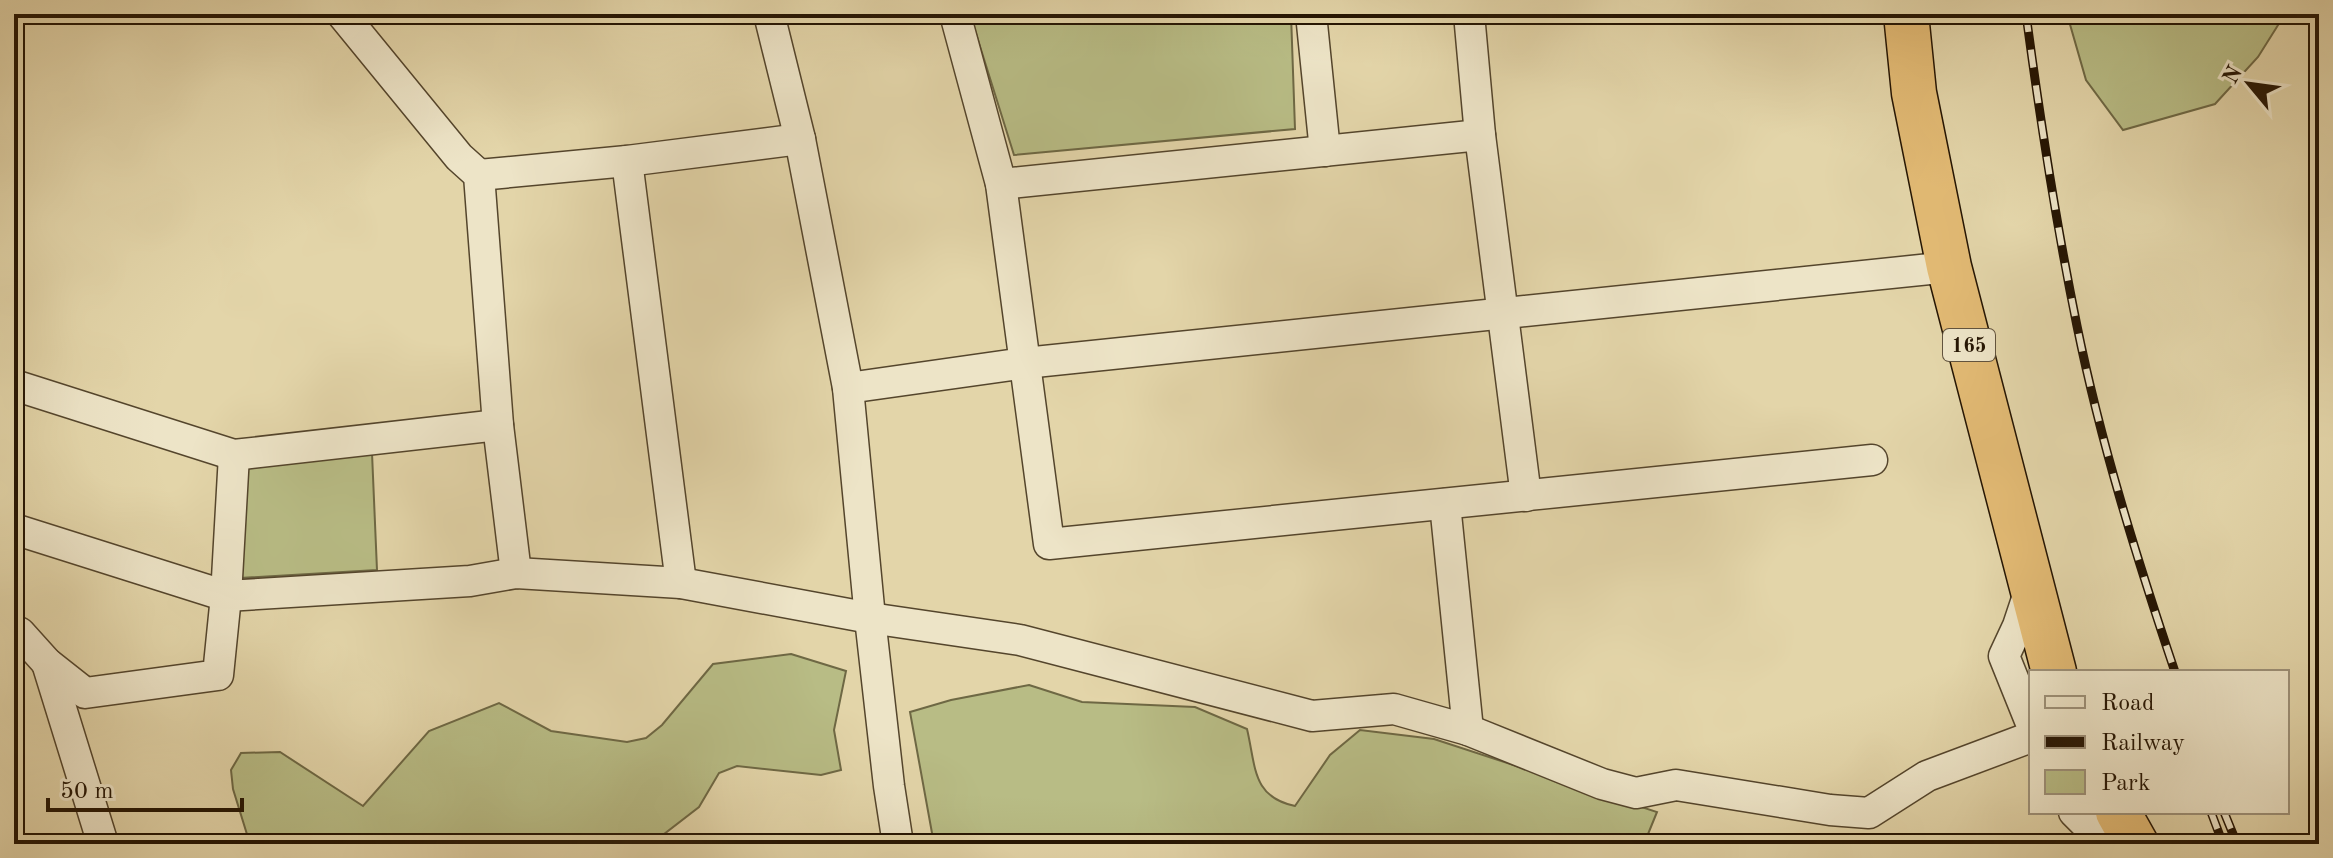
<svg xmlns="http://www.w3.org/2000/svg" width="2333" height="858" viewBox="0 0 2333 858" font-family="'Old Standard TT',serif">
  <style>
    .green { fill: #b8bc85; stroke: #6e6844; stroke-width: 2 }
    .lines { fill: none; stroke-linecap: round; stroke-linejoin: round }
    .minor-casing { stroke: #54452c; stroke-width: 33 }
    .highway-casing { stroke: #251503; stroke-width: 47 }
    .minor { stroke: #ede4c7; stroke-width: 30 }
    .highway { stroke: #e2ba74; stroke-width: 44 }
    .rail-casing { stroke: #251503; stroke-width: 9 }
    .rail { stroke: #ede4c7; stroke-width: 6; stroke-dasharray: 18; stroke-linecap: butt }
    .labels { text-anchor: middle; stroke-width: 6; stroke-linejoin: round; paint-order: stroke }
    .shield { fill: #ede4c7; stroke: #61533e; stroke-width: 2 }
    .shield-label { font-size: 20px; font-weight: bold; fill: #251503 }
  </style>
  <rect width="100%" height="100%" fill="#e3d5a9"/>
  <filter id="stains"><feTurbulence type="fractalNoise" baseFrequency=".0025" numOctaves="4"/><feColorMatrix values="0 0 0 0 .2 0 0 0 0 .09 0 0 0 0 .02 0 0 0 .5 -.17"/></filter>
  <radialGradient id="worn" r=".72"><stop offset=".6" stop-color="#630" stop-opacity="0"/><stop offset="1" stop-color="#630" stop-opacity=".3"/></radialGradient>
  <g class="green">
    <path d="M 1081,14 L 1291,14 L 1295,129 L 1014,155 L 973,24 Z"/>
    <path d="M 2067,14 L 2285,14 L 2258,57 L 2215,104 L 2123,130 L 2086,80 Z"/>
    <path d="M 372,453 L 377,570 L 240,578 L 247,468 Z"/>
    <path d="M 791,654 L 846,671 L 834,730 L 841,770 L 821,775 L 737,766 L 719,773 L 699,807 L 664,834 L 638,844 L 250,844 L 233,789 L 231,770 L 241,753 L 280,752 L 363,806 L 429,731 L 499,703 L 551,731 L 627,742 L 646,738 L 662,725 L 713,664 Z"/>
    <path d="M 1029,685 L 1082,702 L 1195,707 L 1247,729 C 1256,767 1252,797 1295,806 L 1330,755 L 1360,730 L 1434,739 L 1657,812 L 1644,844 L 934,844 L 910,712 L 951,700 Z"/>
  </g>
  <g class="lines">
    <g class="minor-casing">
      <g id="minor">
        <path d="M 342,14 L 459,157 L 479,175 L 498,425 L 516,573"/>
        <path d="M 769,14 L 800,139 L 848,388 L 870,618 L 889,786 L 898,844"/>
        <path d="M 955,14 L 1001,184 L 1049,544 L 1872,460"/>
        <path d="M 1311,14 L 1325,151"/>
        <path d="M 1469,14 L 1480,135 L 1526,496"/>
        <path d="M 627,161 L 681,583"/>
        <path d="M 479,175 L 627,161 L 800,139"/>
        <path d="M 1001,184 L 1480,135"/>
        <path d="M 14,385 L 234,455 L 498,425"/>
        <path d="M 848,388 L 1025,363 L 1949,267"/>
        <path d="M 1445,504 L 1468,730"/>
        <path d="M 14,529 L 226,596 L 470,581 L 516,573 L 681,583 L 870,618 L 1020,640 L 1312,716 L 1394,709 L 1468,730 L 1602,784 L 1636,793 L 1676,785 L 1830,810 L 1869,813 L 1927,776 L 2031,737"/>
        <path d="M 2031,587 L 2018,626 L 2004,656 L 2031,723"/>
        <path d="M 14,630 L 20,633 L 47,663 L 85,693 L 218,675 L 226,596 L 234,455"/>
        <path d="M 47,663 L 103,844"/>
        <path d="M 2074,812 L 2106,844"/>
      </g>
    </g>
    <g class="highway-casing">
      <g id="highway">
        <path d="M 1906,14 L 1914,93 L 1949,267 L 2054,672"/>
        <path d="M 2118,812 L 2136,844"/>
      </g>
    </g>
    <use href="#minor" class="minor"/>
    <use href="#highway" class="highway"/>
    <g class="rail-casing">
      <g id="rail">
        <path d="M 2026,14 C 2040,119 2056,223 2077,326 C 2101,444 2137,559 2175,672"/>
        <path d="M 2211,812 L 2223,844"/>
        <path d="M 2224,812 L 2237,844"/>
      </g>
    </g>
    <use href="#rail" class="rail"/>
  </g>
  <g class="labels">
    <rect class="shield" x="1943" y="329" width="52" height="32" rx="6"/>
    <g class="shield-label">
      <text x="1969" y="352">165</text>
    </g>
  </g>
  <rect width="2333" height="858" fill="none" stroke="#e3d5a9" stroke-width="48"/>
  <rect x="16" y="16" width="2301" height="826" fill="none" stroke="#251503" stroke-width="4"/>
  <rect x="24" y="24" width="2285" height="810" fill="none" stroke="#251503" stroke-width="2"/>
  <rect x="2029" y="670" width="260" height="144" fill="#ede4c7" stroke="#9d9179" stroke-width="2"/>
  <rect x="2045" y="696" width="40" height="12" fill="#ede4c7" stroke="#9d9179" stroke-width="2"/>
  <text x="2101" y="710" font-size="24" fill="#251503">Road</text>
  <rect x="2045" y="736" width="40" height="12" fill="#251503" stroke="#9d9179" stroke-width="2"/>
  <text x="2101" y="750" font-size="24" fill="#251503">Railway</text>
  <rect x="2045" y="770" width="40" height="24" fill="#b8bc85" stroke="#9d9179" stroke-width="2"/>
  <text x="2101" y="790" font-size="24" fill="#251503">Park</text>
  <g transform="translate(2249 84) rotate(299)" stroke="#ede4c7" stroke-width="6" paint-order="stroke">
  <path d="M0-6L14 30L0 20L-14 30Z" fill="#251503"/>
  <text y="-12" font-size="22" font-weight="bold" text-anchor="middle" fill="#251503">N</text>
  </g>
  <path d="M48 798v12h194v-12" fill="none" stroke="#251503" stroke-width="4"/>
  <text x="60" y="798" font-size="24" fill="#251503" stroke="#ede4c7" stroke-width="6" paint-order="stroke">50 m</text>
  <rect width="100%" height="100%" filter="url(#stains)"/>
  <rect width="100%" height="100%" fill="url(#worn)"/>
</svg>
